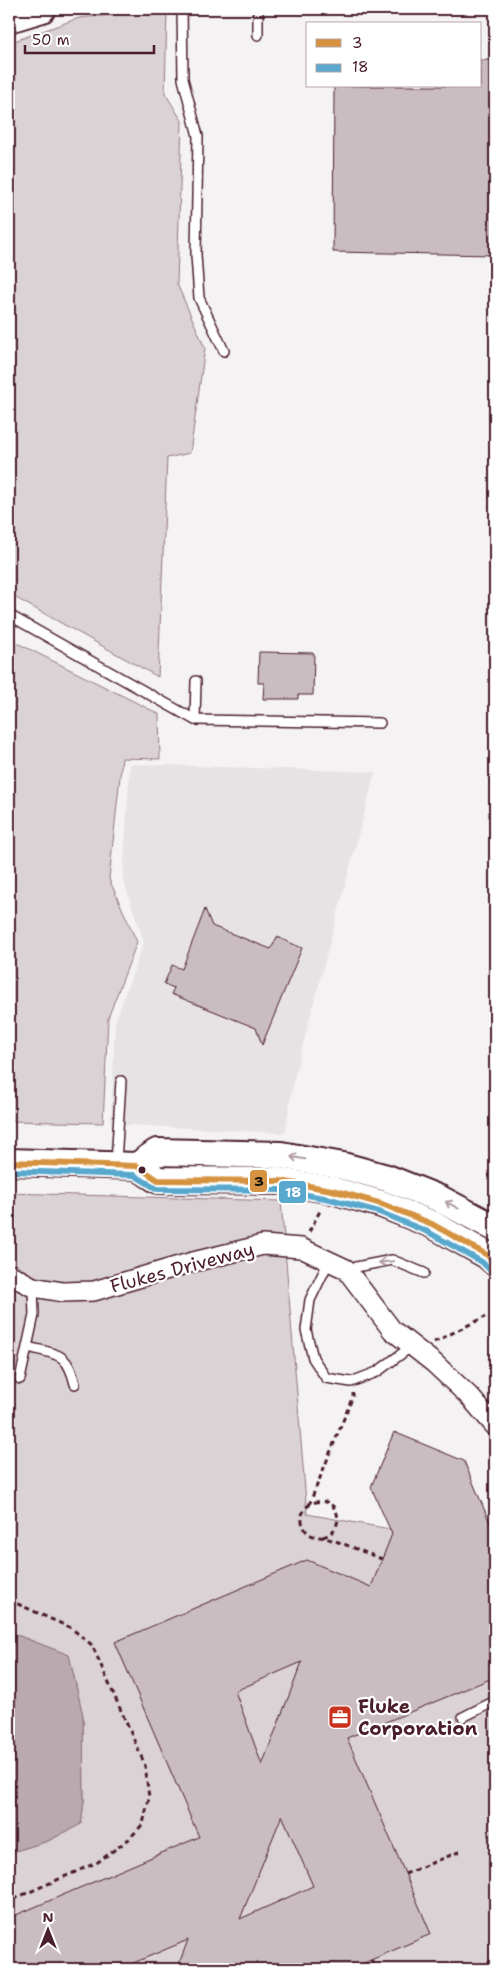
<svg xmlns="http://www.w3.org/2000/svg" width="504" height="1978" viewBox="0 0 504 1978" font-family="'Shantell Sans',sans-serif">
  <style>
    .built { fill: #e7e2e3 }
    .green { fill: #dbd2d5; stroke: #927880 }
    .water { fill: #baa9ae; stroke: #8d727a }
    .building { fill: #cabdc1; stroke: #4a1f2b; fill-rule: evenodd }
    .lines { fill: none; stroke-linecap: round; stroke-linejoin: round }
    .lane-casing { stroke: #4a1f2b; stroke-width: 12 }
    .street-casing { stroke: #4a1f2b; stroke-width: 22 }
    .secondary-casing { stroke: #4a1f2b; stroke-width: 30 }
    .path { stroke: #4a1f2b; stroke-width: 3; stroke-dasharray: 5 4; stroke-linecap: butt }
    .lane { stroke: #fff; stroke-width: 9 }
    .street { stroke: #fff; stroke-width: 19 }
    .secondary { stroke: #fff; stroke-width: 26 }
    .bus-1-casing { stroke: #fff; stroke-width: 10 }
    .bus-2-casing { stroke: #fff; stroke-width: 10 }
    .bus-1 { stroke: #d59341; stroke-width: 6 }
    .bus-2 { stroke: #59a8ce; stroke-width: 6 }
    .oneway { stroke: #ae9aa0 }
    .bus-dot { fill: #4a1f2b; stroke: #fff; stroke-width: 2 }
    .labels { text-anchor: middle; stroke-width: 4.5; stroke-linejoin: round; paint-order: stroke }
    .street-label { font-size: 19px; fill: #4a1f2b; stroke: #fff }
    .poi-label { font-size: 19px; font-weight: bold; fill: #4a1f2b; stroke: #fff; text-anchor: start }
    .line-badge { stroke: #fff; stroke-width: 2 }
    .badge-label { font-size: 14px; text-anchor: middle; font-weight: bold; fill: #fff }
    .pale-badge-label { font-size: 14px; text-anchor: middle; font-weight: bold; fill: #111 }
  </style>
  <rect width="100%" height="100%" fill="#f4f2f2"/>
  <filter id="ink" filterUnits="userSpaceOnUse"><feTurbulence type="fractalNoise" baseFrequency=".02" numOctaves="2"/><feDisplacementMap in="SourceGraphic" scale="10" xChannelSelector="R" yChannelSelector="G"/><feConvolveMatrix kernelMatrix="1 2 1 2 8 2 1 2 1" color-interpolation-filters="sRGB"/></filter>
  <g filter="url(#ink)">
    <path class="built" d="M 130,764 L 375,772 L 294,1078 L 285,1133 L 111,1124 L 115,1022 L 144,942 L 123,879 Z"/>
    <g class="green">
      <path d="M 167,10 L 165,93 L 182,121 L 177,284 L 205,348 L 190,453 L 167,458 L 158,677 L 9,594 L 9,43 L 79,18 Z"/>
      <path d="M 9,639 L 159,714 L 160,759 L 122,758 L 109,879 L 137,942 L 108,1018 L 103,1123 L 9,1121 Z"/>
      <path d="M 9,1193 L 281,1201 L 307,1514 L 495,1548 L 495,1969 L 9,1969 L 9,1853 L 48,1841 L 81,1824 L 84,1801 L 83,1716 L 69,1655 L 9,1632 Z"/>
    </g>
    <path class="water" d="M 9,1632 L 69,1655 L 83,1716 L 84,1801 L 81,1824 L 48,1841 L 9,1853 Z"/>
    <g class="building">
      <path d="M 480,60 L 495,60 L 495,255 L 333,252 L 334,86 L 480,86 Z"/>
      <path d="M 259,652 L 314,653 L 313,695 L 298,695 L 298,699 L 263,699 L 264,683 L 258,683 Z"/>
      <path d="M 205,909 L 212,926 L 271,949 L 277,937 L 302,948 L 262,1045 L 256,1028 L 171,994 L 174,988 L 164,984 L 172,965 L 182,969 Z"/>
      <path d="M 394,1432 L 464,1461 L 495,1535 L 495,1677 L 347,1738 L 431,1934 L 350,1969 L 177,1969 L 188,1940 L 119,1969 L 18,1969 L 9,1947 L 9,1918 L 199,1837 L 115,1642 L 307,1560 L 371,1587 L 392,1534 L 371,1487 ZM 302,1662 L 262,1765 L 235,1691 ZM 282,1815 L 313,1886 L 240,1919 Z"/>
    </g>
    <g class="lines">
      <g class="lane-casing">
        <g id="lane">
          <path d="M 182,9 L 183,79 L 198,136 L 196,255 L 199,298 L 224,351"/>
          <path d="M 258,9 L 258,35"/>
          <path d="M 9,615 L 195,720 L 380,723"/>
          <path d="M 195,720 L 196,681"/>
          <path d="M 116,1162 L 121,1081"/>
          <path d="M 329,1261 L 310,1300 L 306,1330 L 313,1358 L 326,1378 L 351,1382 L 377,1372 L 412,1346"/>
          <path d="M 346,1269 L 392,1260 L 424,1273"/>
          <path d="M 28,1347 C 57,1355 67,1351 75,1384"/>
          <path d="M 20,1379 L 34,1315 L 33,1287"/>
          <path d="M 463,1717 L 495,1701"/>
        </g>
      </g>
      <g class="street-casing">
        <path id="street" d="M 9,1274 L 33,1287 L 63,1292 L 94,1291 L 189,1263 L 263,1245 L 301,1248 L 346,1269 L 392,1330 L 434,1363 L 470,1397 L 495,1426"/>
      </g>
      <g class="secondary-casing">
        <g id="secondary">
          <path d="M 9,19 L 42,9"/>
          <path d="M 9,1162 L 137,1166 L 158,1180 L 280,1181 L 332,1190 L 382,1204 L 432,1224 L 487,1255 L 495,1262"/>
          <path d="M 137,1166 L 157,1152 L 281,1155 L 343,1166 L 387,1178 L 440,1199 L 495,1228"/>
        </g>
      </g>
      <g class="path">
        <path d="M 309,1232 L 321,1209"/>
        <path d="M 434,1342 L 485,1317"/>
        <path d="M 309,1505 L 353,1396 L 353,1393"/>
        <path d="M 323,1537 C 348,1529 338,1496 316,1502 C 309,1504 304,1508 302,1515 C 301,1521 303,1528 307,1532 C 313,1538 318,1536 325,1538 C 344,1543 363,1552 382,1559"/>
        <path d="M 9,1600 L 71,1628 L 92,1645 L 145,1765 L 149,1798 L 143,1824 L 129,1839 L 98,1862 L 9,1901"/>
        <path d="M 405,1874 L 461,1851"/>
        <path d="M 371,1960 L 375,1969"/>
        <path d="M 471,1969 L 495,1960"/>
      </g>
      <use href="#lane" class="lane"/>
      <use href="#street" class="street"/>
      <use href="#secondary" class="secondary"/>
      <g class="bus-1-casing">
        <path id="bus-1" d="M 9,1162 L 137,1166 L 158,1180 L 280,1181 L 332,1190 L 382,1204 L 432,1224 L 487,1255 L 495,1262"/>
      </g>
      <g class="bus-2-casing">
        <path id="bus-2" d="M 9,1171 L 134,1175 L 157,1189 L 279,1190 L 330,1199 L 379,1212 L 428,1232 L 482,1262 L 489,1269"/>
      </g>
      <use href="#bus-1" class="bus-1"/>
      <use href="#bus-2" class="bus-2"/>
    </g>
    <defs><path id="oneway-shaft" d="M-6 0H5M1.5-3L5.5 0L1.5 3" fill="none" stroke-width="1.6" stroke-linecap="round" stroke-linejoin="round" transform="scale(1.25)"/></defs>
    <g class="oneway">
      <use href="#oneway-shaft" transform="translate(298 1158) rotate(-170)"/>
      <use href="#oneway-shaft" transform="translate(452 1205) rotate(-152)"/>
      <use href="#oneway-shaft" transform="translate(386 1262) rotate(175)"/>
    </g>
  </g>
  <defs>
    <g id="office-square" transform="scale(1.25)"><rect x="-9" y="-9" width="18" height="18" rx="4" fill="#c8321e" stroke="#fff"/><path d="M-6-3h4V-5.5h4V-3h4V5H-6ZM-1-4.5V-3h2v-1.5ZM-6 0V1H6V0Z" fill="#fff"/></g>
  </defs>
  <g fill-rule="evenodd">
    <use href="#office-square" x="340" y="1717"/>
  </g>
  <circle class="bus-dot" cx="142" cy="1170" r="4.5"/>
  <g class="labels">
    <g class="street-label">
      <text transform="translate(182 1267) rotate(-15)" y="7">Flukes Driveway</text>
    </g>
    <g class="poi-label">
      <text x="358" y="1713">Fluke<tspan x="358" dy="22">Corporation</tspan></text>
    </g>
  </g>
  <g class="line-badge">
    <rect x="249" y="1169" width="19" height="24" rx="5" fill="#d59341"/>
    <rect x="278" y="1180" width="29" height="24" rx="5" fill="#59a8ce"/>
  </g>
  <g class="badge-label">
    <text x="293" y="1197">18</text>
  </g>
  <g class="pale-badge-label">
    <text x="259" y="1186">3</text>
  </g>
  <rect width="504" height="1978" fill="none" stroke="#fff" stroke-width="30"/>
  <rect x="15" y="15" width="474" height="1948" fill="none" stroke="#4a1f2b" stroke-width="2" filter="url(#ink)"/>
  <rect x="306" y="22" width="175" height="65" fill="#ffffff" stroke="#b7a5aa"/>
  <rect x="316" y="39" width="25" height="8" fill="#d59341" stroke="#b7a5aa"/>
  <text x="352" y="48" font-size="15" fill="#4a1f2b">3</text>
  <rect x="316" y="64" width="25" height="8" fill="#59a8ce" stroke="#b7a5aa"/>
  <text x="352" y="72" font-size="15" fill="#4a1f2b">18</text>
  <g transform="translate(48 1930)" stroke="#ffffff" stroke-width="4" paint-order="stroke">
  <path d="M0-4L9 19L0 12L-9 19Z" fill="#4a1f2b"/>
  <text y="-8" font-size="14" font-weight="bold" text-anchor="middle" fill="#4a1f2b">N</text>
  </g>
  <path d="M25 45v8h129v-8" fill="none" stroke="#4a1f2b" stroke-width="2.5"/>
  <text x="32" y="45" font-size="15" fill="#4a1f2b" stroke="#ffffff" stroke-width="4" paint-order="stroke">50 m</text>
</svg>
